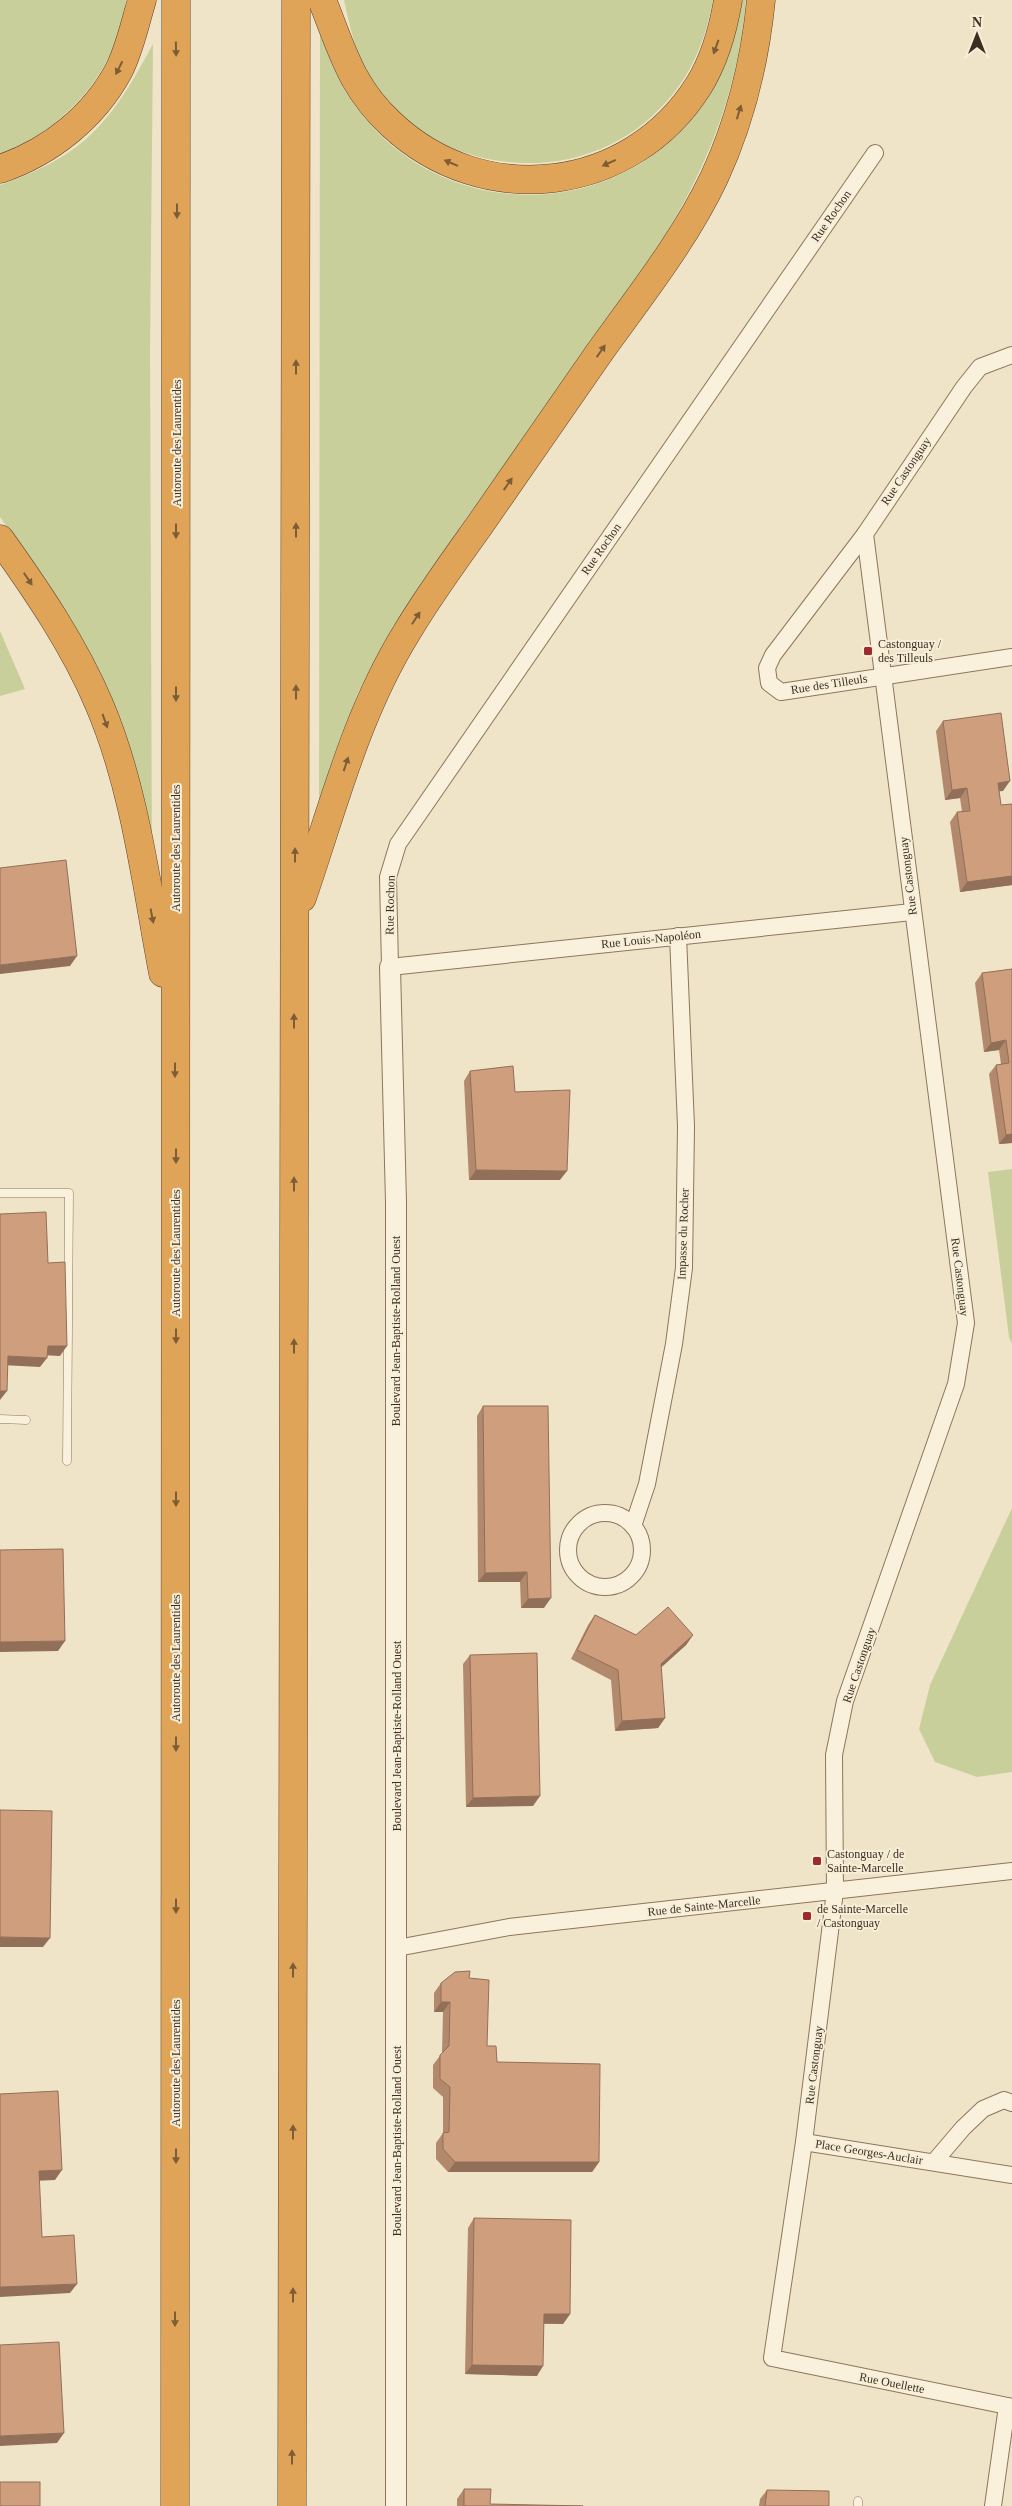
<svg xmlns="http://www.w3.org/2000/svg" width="1012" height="2506" viewBox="0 0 1012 2506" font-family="Georgia,serif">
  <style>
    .green { fill: #c9cf9b }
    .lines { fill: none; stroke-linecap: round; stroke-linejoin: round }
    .service-casing { stroke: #8d765c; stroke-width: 9 }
    .minor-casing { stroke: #8d765c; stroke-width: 18 }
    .tertiary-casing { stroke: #8d765c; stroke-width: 22 }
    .motorway-casing { stroke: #5b4430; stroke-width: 29 }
    .service { stroke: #faf1dc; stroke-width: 8 }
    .minor { stroke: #faf1dc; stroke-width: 16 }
    .tertiary { stroke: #faf1dc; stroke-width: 20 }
    .motorway { stroke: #e0a458; stroke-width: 28 }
    .wall { fill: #b2896c }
    .shaded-wall { fill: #916f58 }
    .building { fill: #cf9f7d; stroke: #916f58 }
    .oneway { fill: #7e5d36 }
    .poi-dot { fill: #9e2a2b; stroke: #f7eed8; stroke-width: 2 }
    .labels { text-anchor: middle; stroke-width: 4; stroke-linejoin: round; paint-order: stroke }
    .street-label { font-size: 12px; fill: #3d2e20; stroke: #f7eed8 }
    .poi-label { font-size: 12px; fill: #3d2e20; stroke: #f7eed8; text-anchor: start }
  </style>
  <rect width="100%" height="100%" fill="#f0e4c8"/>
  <g class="green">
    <path d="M 0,0 L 126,0 C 118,71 65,128 0,155 Z"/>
    <path d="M 344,0 L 713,0 C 707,32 696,64 676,90 C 605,184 472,185 389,107 C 363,81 351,34 344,0 Z"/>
    <path d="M 738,0 L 746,0 C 737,103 699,186 642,272 L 421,583 L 378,655 L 358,693 L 342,735 L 319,811 L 320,32 C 324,40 326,48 329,57 C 338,81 352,105 370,124 C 457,223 620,218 698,110 C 719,81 728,34 738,0 Z"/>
    <path d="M 153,44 L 150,349 L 152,867 L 127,740 L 109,691 L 58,601 L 0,517 L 0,185 C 86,155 111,122 153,44 Z"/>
    <path d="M 0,631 L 25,689 L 0,696 Z"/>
    <path d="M 1012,1169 L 1012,1344 L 1009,1337 L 988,1172 Z"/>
    <path d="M 1012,1508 L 1012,1772 L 977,1777 L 935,1762 L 919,1729 L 930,1685 Z"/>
  </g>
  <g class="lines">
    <g class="service-casing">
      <g id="service">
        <path d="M 0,1193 L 69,1193 L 67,1461"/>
        <path d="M 0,1419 L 26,1420"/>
        <path d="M 858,2501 L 858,2506"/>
      </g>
    </g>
    <g class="minor-casing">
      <g id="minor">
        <path d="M 875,153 L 398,844 L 388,877 L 390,967 L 912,912"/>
        <path d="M 1012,355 L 980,367 L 964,387 L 865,534 L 966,1323 L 956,1384 L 845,1701 L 834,1755 L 835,1891 L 804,2142 L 772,2358 L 1012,2407"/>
        <path d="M 865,534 L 773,655 L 767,668 L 769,683 L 781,692 L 1012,657"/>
        <circle cx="605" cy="1550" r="37"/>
        <path d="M 633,1526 L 647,1484 L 674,1344 L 684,1268 L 686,1126 L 678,936"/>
        <path d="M 397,1948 L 509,1927 L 1012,1871"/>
        <path d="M 804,2142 L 1012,2175"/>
        <path d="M 934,2162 L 963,2128 L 983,2109 L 1004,2100 L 1012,2103"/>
        <path d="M 993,2506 L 1007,2406"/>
      </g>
    </g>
    <g class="tertiary-casing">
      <path id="tertiary" d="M 390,967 L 396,1202 L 396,2506"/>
    </g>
    <g class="motorway-casing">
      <g id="motorway">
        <path d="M 322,0 C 342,49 350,86 391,124 C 483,211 631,194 699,85 C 715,59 723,30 728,0"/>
        <path d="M 0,169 C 50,152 94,117 119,70 C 130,48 135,23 142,0"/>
        <path d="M 0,539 C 37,591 74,645 99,704 C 135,788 146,884 163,973"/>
        <path d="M 302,898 C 333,808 356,714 407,632 C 429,595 454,561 479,526 C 519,468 559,411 599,353 C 639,297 684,241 714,178 C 740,122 755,61 761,0"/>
        <path d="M 175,2506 L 176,0"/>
        <path d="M 292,2506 L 296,0"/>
      </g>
    </g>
    <use href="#service" class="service"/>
    <use href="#minor" class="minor"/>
    <use href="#tertiary" class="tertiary"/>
    <use href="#motorway" class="motorway"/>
  </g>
  <g class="wall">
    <path d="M 943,721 L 1003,791 L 999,791 L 1001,805 L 1012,804 L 1012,885 L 960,892 L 950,822 L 957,812 L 962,812 L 960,798 L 945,800 L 936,731 Z"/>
    <path d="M 1012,969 L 1012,1143 L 999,1144 L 989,1074 L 996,1065 L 1001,1064 L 999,1050 L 984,1052 L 975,983 L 982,973 Z"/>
    <path d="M 470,1071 L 515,1092 L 560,1180 L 469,1180 L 464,1081 Z"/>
    <path d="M 483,1406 L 544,1608 L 521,1608 L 520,1582 L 478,1582 L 477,1416 Z"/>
    <path d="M 595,1615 L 636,1635 L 693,1635 L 686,1645 L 661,1667 L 665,1718 L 658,1728 L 615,1731 L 611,1680 L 571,1659 L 588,1625 Z"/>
    <path d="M 470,1655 L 533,1806 L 466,1807 L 463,1664 Z"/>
    <path d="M 469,1978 L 487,2046 L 497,2062 L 599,2162 L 592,2172 L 448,2172 L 436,2159 L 436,2143 L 443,2133 L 443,2097 L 433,2088 L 433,2065 L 442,2053 L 443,2012 L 434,2012 L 434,1993 L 441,1983 Z"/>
    <path d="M 474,2218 L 570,2314 L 563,2324 L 544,2324 L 537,2376 L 465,2374 L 468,2228 Z"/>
    <path d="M 464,2489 L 490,2504 L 583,2506 L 457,2506 L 457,2499 Z"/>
    <path d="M 767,2490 L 829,2506 L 759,2506 L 760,2499 Z"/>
  </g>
  <g class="shaded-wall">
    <path d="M 1010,781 L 1003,791 L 991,792 L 998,783 Z"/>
    <path d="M 967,788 L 960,798 L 945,800 L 952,790 Z"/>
    <path d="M 1012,876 L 1012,885 L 960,892 L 967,882 Z"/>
    <path d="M 77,956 L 70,966 L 0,974 L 0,965 Z"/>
    <path d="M 1006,1040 L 999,1050 L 984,1052 L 991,1043 Z"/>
    <path d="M 1012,1134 L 1012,1143 L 999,1144 L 1006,1135 Z"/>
    <path d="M 476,1170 L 567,1171 L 560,1180 L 469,1180 Z"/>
    <path d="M 48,1346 L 67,1346 L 60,1356 L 41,1355 Z"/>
    <path d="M 8,1356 L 47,1358 L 40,1367 L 2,1365 Z"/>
    <path d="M 0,1391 L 7,1391 L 0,1400 Z"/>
    <path d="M 527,1572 L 520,1582 L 478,1582 L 485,1573 Z"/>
    <path d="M 551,1598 L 544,1608 L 521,1608 L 528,1599 Z"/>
    <path d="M 693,1635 L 686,1645 L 654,1674 L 661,1664 Z"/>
    <path d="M 65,1641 L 58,1651 L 0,1652 L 0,1642 Z"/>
    <path d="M 665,1718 L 658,1728 L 615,1731 L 622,1721 Z"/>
    <path d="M 540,1796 L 533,1806 L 466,1807 L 473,1798 Z"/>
    <path d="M 0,1937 L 50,1938 L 43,1947 L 0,1947 Z"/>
    <path d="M 441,2002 L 450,2002 L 443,2012 L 434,2012 Z"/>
    <path d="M 455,2162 L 599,2162 L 592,2172 L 448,2172 Z"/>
    <path d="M 62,2170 L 55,2180 L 33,2181 L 39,2171 Z"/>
    <path d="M 77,2284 L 70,2293 L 0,2297 L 0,2287 Z"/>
    <path d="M 544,2314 L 570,2314 L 563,2324 L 538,2323 Z"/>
    <path d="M 472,2365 L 543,2366 L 537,2376 L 465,2374 Z"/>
    <path d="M 64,2433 L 57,2443 L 0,2446 L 0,2436 Z"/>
  </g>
  <g class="building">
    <path d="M 1001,713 L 1010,781 L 998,783 L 1001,805 L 1012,804 L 1012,876 L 967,882 L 957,812 L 970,811 L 967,788 L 952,790 L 943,721 Z"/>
    <path d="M 66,860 L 77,956 L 0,965 L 0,868 Z"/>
    <path d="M 1012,969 L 1012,1134 L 1006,1135 L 996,1065 L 1009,1063 L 1006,1040 L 991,1043 L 982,973 Z"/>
    <path d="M 513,1066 L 515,1092 L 570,1090 L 567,1171 L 476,1170 L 470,1071 Z"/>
    <path d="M 46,1212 L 48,1263 L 65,1262 L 67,1346 L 48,1346 L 47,1358 L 8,1356 L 7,1391 L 0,1391 L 0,1214 Z"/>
    <path d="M 483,1406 L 548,1406 L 551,1598 L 528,1599 L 527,1572 L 485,1573 Z"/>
    <path d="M 63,1549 L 65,1641 L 0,1642 L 0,1550 Z"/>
    <path d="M 668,1607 L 693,1635 L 661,1664 L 665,1718 L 622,1721 L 618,1670 L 577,1650 L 595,1615 L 636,1635 Z"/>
    <path d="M 537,1653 L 540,1796 L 473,1798 L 470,1655 Z"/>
    <path d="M 0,1810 L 52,1811 L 50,1938 L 0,1937 Z"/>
    <path d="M 470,1971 L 469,1978 L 489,1980 L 487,2046 L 496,2046 L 497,2062 L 600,2064 L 599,2162 L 455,2162 L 443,2149 L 443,2133 L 449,2132 L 450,2087 L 440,2079 L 440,2055 L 449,2046 L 450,2002 L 441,2002 L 441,1983 L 455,1972 Z"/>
    <path d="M 58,2091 L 62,2170 L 39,2171 L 42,2237 L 74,2235 L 77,2284 L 0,2287 L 0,2094 Z"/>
    <path d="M 474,2218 L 571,2220 L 570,2314 L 544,2314 L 543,2366 L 472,2365 Z"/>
    <path d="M 59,2342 L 64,2433 L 0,2436 L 0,2345 Z"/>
    <rect x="0" y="2482" width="40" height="24"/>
    <path d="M 464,2489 L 491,2489 L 490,2504 L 583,2506 L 464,2506 Z"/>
    <path d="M 767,2490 L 829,2491 L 829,2506 L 765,2506 Z"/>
  </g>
  <defs><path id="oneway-solid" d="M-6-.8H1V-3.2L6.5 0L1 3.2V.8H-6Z" transform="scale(1.25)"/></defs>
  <g class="oneway">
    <use href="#oneway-solid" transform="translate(716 47) rotate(110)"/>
    <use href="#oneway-solid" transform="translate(176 49) rotate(89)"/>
    <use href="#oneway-solid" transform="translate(119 68) rotate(117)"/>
    <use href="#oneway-solid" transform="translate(739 112) rotate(-73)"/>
    <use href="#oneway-solid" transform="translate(451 163) rotate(-157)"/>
    <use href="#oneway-solid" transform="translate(609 163) rotate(156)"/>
    <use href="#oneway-solid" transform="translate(177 211) rotate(90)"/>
    <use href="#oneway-solid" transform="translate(601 351) rotate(-55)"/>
    <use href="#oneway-solid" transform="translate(296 367) rotate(-90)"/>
    <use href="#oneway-solid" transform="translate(508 484) rotate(-55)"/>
    <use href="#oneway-solid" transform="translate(296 530) rotate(-90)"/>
    <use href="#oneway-solid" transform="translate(176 531) rotate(90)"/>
    <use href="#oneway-solid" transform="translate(28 579) rotate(56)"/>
    <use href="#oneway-solid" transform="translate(416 618) rotate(-57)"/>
    <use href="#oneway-solid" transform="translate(296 692) rotate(-90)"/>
    <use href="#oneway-solid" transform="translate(176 694) rotate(90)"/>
    <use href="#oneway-solid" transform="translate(105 721) rotate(70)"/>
    <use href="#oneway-solid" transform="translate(346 764) rotate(-72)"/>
    <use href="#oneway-solid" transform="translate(295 855) rotate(-90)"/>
    <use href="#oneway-solid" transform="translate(152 916) rotate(79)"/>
    <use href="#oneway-solid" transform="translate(294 1021) rotate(-90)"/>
    <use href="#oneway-solid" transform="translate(175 1070) rotate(90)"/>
    <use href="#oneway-solid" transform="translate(176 1156) rotate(90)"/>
    <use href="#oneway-solid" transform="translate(294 1184) rotate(-90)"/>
    <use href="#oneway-solid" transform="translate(176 1336) rotate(90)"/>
    <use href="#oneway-solid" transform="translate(294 1346) rotate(-90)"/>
    <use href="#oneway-solid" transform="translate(176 1499) rotate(90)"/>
    <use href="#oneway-solid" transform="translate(176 1744) rotate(90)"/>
    <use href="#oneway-solid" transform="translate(176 1906) rotate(90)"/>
    <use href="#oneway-solid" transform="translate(293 1970) rotate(-90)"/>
    <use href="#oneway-solid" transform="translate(293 2132) rotate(-90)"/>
    <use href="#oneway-solid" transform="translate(176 2156) rotate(90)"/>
    <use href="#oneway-solid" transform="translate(293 2295) rotate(-90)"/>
    <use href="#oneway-solid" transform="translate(175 2319) rotate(90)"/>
    <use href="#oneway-solid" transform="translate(292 2457) rotate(-90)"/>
  </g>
  <g class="poi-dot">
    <rect x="863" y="646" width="10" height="10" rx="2.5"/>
    <rect x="812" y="1856" width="10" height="10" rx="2.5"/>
    <rect x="802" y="1911" width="10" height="10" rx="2.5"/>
  </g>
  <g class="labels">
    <g class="street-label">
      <text transform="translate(831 216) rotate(-55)" y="4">Rue Rochon</text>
      <text transform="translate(177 443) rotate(-90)" y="4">Autoroute des Laurentides</text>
      <text transform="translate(906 471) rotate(-56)" y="4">Rue Castonguay</text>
      <text transform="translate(601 549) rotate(-55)" y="4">Rue Rochon</text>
      <text transform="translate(829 684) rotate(-9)" y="4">Rue des Tilleuls</text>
      <text transform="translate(176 848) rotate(-90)" y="4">Autoroute des Laurentides</text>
      <text transform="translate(908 876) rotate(-97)" y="4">Rue Castonguay</text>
      <text transform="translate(390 905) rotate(-89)" y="4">Rue Rochon</text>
      <text transform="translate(651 939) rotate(-6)" y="4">Rue Louis-Napoléon</text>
      <text transform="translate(683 1234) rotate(-88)" y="4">Impasse du Rocher</text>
      <text transform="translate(176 1253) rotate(-90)" y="4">Autoroute des Laurentides</text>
      <text transform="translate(960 1277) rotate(83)" y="4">Rue Castonguay</text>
      <text transform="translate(396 1331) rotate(-90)" y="4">Boulevard Jean-Baptiste-Rolland Ouest</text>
      <text transform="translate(176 1658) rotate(-90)" y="4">Autoroute des Laurentides</text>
      <text transform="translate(859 1665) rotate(-71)" y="4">Rue Castonguay</text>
      <text transform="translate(397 1736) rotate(-90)" y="4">Boulevard Jean-Baptiste-Rolland Ouest</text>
      <text transform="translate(704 1906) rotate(-6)" y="4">Rue de Sainte-Marcelle</text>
      <text transform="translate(176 2063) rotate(-90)" y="4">Autoroute des Laurentides</text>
      <text transform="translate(814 2065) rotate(-83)" y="4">Rue Castonguay</text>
      <text transform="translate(397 2141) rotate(-90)" y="4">Boulevard Jean-Baptiste-Rolland Ouest</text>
      <text transform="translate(869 2152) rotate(9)" y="4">Place Georges-Auclair</text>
      <text transform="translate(892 2383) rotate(11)" y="4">Rue Ouellette</text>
    </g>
    <g class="poi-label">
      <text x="878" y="648">Castonguay /<tspan x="878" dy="14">des Tilleuls</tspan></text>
      <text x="827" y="1858">Castonguay / de<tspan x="827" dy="14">Sainte-Marcelle</tspan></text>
      <text x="817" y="1913">de Sainte-Marcelle<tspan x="817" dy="14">/ Castonguay</tspan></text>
    </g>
  </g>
  <g transform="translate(977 35)" stroke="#f7eed8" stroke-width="4" paint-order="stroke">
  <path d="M0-4L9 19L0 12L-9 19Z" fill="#3d2e20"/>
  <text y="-8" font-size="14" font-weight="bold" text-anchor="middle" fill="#3d2e20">N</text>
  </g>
</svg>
